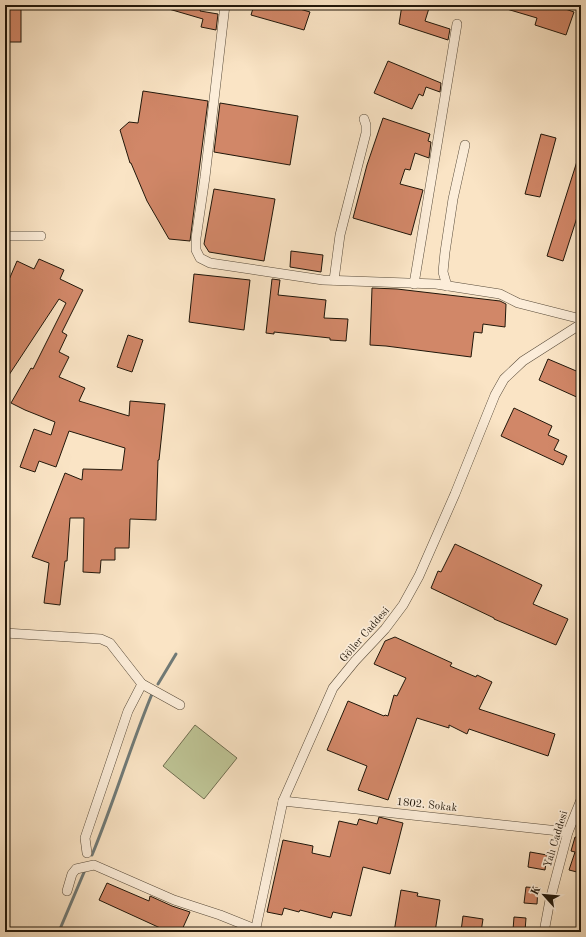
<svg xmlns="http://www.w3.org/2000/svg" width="586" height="937" viewBox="0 0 586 937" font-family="'Old Standard TT',serif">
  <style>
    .green { fill: #bec495; stroke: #706e50 }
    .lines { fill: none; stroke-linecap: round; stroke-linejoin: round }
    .stream { stroke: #707a77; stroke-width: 3 }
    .building { fill: #d18768; stroke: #21170a }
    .minor-casing { stroke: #574a39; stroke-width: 10 }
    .minor { stroke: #fcedd9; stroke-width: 9 }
    .labels { text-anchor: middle; stroke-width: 3.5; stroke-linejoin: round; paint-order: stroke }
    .street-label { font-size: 11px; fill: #21170a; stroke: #fcedd9 }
  </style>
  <rect width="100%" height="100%" fill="#fae4c5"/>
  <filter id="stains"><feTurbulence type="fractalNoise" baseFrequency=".005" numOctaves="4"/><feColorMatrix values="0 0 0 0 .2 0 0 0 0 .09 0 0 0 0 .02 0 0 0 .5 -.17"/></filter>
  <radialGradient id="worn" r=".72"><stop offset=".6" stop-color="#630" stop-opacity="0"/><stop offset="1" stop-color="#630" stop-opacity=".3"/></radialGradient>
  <path class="green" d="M 195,725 L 237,758 L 204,799 L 163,766 Z"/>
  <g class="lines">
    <g class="stream">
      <path d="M 158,684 L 176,654"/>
      <path d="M 92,855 C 114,802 130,747 152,694"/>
      <path d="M 57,932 L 60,929 L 85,870"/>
    </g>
  </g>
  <g class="building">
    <rect x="5" y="5" width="16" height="37"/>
    <path d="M 162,5 L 202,5 L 200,11 L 218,14 L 216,30 L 201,27 L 203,19 L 162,7 Z"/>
    <path d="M 254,5 L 286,5 L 310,12 L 304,30 L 251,15 Z"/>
    <path d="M 402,5 L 430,5 L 425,21 L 450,29 L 448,40 L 399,24 Z"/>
    <path d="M 500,5 L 554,5 L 574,12 L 566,35 L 535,25 L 537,18 L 500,7 Z"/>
    <path d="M 388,61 L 441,83 L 440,92 L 426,87 L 423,96 L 419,94 L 412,109 L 374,93 Z"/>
    <path d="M 143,91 L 208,101 L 190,241 L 169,239 L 147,201 L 131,163 L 130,163 L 120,130 L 129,122 L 138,123 Z"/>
    <path d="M 220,103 L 298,116 L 290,165 L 214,152 Z"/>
    <path d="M 383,118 L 430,134 L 428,141 L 431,142 L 429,158 L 415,153 L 410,170 L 405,169 L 400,184 L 423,190 L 411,235 L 353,218 L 367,165 Z"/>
    <path d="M 541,134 L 556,138 L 540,197 L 525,194 Z"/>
    <path d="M 579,155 L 581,156 L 581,205 L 563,261 L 547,256 Z"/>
    <path d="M 214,189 L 275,199 L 264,261 L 209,252 L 204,244 Z"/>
    <path d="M 291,251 L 323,255 L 321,272 L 290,267 Z"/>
    <path d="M 39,259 L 64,270 L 60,279 L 83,290 L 62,332 L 67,335 L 59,352 L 69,357 L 59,377 L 85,388 L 79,401 L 129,416 L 130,401 L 165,404 L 159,460 L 158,460 L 156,520 L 130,519 L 129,548 L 115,548 L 115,560 L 101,560 L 100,573 L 83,572 L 84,518 L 70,518 L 67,561 L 65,561 L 60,605 L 44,603 L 49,563 L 32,557 L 65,473 L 82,480 L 83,469 L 122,470 L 125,448 L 69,431 L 56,467 L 39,461 L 35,472 L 20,467 L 34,429 L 51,435 L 55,422 L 25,410 L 11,403 L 31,368 L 33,369 L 66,303 L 59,299 L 5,381 L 5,289 L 17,261 L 34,269 Z"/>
    <path d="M 194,274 L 250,280 L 244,330 L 189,322 Z"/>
    <path d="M 272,279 L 280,280 L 278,295 L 326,300 L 324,318 L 348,319 L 346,341 L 330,340 L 330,338 L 274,332 L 274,334 L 266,333 Z"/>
    <path d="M 372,288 L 397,289 L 500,301 L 506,304 L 505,327 L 483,324 L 482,333 L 474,332 L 471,357 L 386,346 L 370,345 Z"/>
    <path d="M 128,335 L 143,340 L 132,372 L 117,367 Z"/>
    <path d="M 548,359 L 581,373 L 581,399 L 539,380 Z"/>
    <path d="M 514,408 L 552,426 L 548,435 L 559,440 L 554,450 L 567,456 L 563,465 L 501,436 Z"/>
    <path d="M 455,544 L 542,585 L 533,604 L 568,619 L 556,645 L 494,619 L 494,618 L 431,588 L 438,571 L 441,572 Z"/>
    <path d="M 395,637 L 452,663 L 450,666 L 476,677 L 477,675 L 492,682 L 479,709 L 555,734 L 548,756 L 469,729 L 467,734 L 449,725 L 449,728 L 417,718 L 388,800 L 358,790 L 367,766 L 327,750 L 348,701 L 384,716 L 385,715 L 388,716 L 394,695 L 397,696 L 406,678 L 374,664 L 385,641 Z"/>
    <path d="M 379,817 L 403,823 L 390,874 L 363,867 L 351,916 L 333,912 L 331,918 L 300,910 L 299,912 L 284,908 L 282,915 L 267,912 L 283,840 L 313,846 L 312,853 L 330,857 L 339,821 L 357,825 L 359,819 L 377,824 Z"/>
    <path d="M 575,837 L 581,838 L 581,859 L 577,872 L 569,870 L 575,852 L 571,851 Z"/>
    <path d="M 530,852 L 547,855 L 545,870 L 528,867 Z"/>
    <path d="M 107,883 L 149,901 L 150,896 L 172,906 L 190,912 L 181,932 L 169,932 L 99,900 Z"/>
    <path d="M 526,887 L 538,888 L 537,904 L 524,903 Z"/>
    <path d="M 401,890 L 418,893 L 417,896 L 440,900 L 435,932 L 394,932 Z"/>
    <path d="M 463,916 L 483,919 L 481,932 L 461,931 Z"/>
    <path d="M 514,917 L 526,918 L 525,931 L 513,930 Z"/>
  </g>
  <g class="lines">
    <g class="minor-casing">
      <g id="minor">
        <path d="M 225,5 L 205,177 L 196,238 L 196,250 L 200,258 L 210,263 L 323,280 L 436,284 L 500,294 L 518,303 L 581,319"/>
        <path d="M 5,236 L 41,236"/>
        <path d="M 334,280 L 340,235 L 366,133 L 366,125 L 364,119"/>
        <path d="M 414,284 L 457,24"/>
        <path d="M 447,286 L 443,272 L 445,252 L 453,199 L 465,145"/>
        <path d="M 5,633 L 101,639 L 110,643 L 142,684 L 128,711 L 85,838 L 87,853"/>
        <path d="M 142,684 L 180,705"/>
        <path d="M 283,801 L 568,832"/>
        <path d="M 67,891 L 72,874 L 76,869 L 94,865 L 174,900 L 220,915 L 255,929"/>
        <path d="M 255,932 L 283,801 L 333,688 L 355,661 L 385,629 L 403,605 L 419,576 L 455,494 L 495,395 L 504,379 L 523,361 L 581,324"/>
        <path d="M 544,932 L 550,900 L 568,832 L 581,800"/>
      </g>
    </g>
    <use href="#minor" class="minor"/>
  </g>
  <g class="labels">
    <g class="street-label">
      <text transform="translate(364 634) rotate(-49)" y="4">Göller Caddesi</text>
      <text transform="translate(427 804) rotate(6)" y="4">1802. Sokak</text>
      <text transform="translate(555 839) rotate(-73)" y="4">Yalı Caddesi</text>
    </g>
  </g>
  <rect width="586" height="937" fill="none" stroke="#fae4c5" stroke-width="20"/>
  <rect x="6" y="6" width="574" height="925" fill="none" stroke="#21170a" stroke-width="2"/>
  <rect x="10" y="10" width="566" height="917" fill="none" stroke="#21170a"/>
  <g transform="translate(544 895) rotate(297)" stroke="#fcedd9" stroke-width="3" paint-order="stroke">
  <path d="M0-3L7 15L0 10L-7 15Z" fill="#21170a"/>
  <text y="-6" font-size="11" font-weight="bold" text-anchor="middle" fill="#21170a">K</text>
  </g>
  <rect width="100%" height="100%" filter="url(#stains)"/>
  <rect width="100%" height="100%" fill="url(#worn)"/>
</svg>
